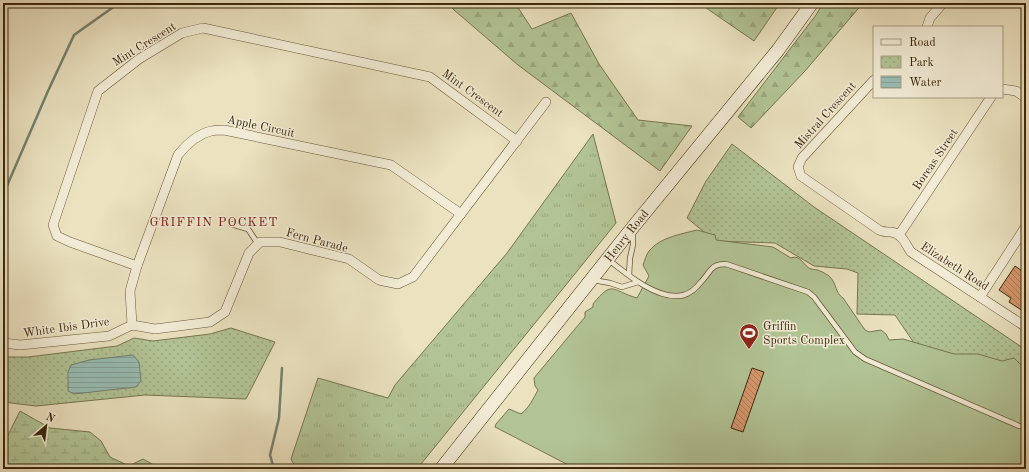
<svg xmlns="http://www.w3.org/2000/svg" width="1029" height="472" viewBox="0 0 1029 472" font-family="'Old Standard TT',serif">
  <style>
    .grass { fill: url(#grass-tufts); stroke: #777650 }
    .forest { fill: url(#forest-firs); stroke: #777650 }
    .wetland { fill: url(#wetland-marsh); stroke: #777650 }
    .park { fill: url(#park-dots); stroke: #777650 }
    .pitch { fill: #b2c496; stroke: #777650 }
    .water { fill: url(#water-rules); stroke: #738170 }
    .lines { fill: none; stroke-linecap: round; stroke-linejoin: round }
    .stream { stroke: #738170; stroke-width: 2.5 }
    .building { fill: url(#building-back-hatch); stroke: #3c270b }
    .lane-casing { stroke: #685638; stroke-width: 6 }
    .street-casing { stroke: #685638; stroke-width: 10 }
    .secondary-casing { stroke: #3c270b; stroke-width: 14 }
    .lane { stroke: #f2ecd6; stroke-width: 4.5 }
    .street { stroke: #f2ecd6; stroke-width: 9 }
    .secondary { stroke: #f2ecd6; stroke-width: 13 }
    .labels { text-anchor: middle; stroke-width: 3; stroke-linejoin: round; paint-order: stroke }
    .street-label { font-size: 12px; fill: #3c270b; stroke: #f2ecd6 }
    .poi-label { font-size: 12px; fill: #3c270b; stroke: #f2ecd6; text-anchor: start }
    .neighbourhood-label { font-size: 13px; letter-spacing: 1px; fill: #7a1f14; stroke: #f2ecd6 }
  </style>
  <defs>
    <pattern id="grass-tufts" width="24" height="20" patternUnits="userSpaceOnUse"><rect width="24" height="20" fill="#b2c496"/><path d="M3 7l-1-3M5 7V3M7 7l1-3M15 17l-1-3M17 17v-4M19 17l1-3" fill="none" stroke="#9aa880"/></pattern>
    <pattern id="forest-firs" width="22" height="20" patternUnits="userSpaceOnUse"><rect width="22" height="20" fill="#b2c496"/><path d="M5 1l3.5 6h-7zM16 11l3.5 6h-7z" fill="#9aa880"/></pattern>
    <pattern id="wetland-marsh" width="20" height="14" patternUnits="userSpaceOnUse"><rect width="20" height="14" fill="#b2c496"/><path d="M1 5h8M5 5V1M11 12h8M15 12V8" fill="none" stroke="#9aa880"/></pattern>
    <pattern id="park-dots" width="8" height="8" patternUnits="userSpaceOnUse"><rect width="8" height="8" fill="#b2c496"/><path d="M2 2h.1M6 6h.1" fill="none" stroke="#9aa880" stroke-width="1.8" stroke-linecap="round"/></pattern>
    <pattern id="water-rules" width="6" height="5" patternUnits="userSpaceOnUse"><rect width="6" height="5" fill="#98bdb4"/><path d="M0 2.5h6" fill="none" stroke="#84a299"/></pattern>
    <pattern id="building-back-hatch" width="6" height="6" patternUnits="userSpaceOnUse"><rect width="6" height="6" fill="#d7986d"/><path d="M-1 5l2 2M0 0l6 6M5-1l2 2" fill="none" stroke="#b07c58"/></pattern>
  </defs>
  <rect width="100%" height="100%" fill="#ebe2c0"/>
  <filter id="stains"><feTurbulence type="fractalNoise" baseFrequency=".005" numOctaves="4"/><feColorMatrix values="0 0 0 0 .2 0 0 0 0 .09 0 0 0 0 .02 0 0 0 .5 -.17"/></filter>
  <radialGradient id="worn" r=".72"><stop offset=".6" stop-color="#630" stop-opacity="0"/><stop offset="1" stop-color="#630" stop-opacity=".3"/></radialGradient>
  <path class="grass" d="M 593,134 L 616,223 L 417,469 L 296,469 L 291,459 L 318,378 L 388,398 L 395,385 L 507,253 Z"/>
  <g class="forest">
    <path d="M 448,3 L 515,3 L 532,29 L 571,13 L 599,64 L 638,120 L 692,126 L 660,171 L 518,65 L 454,10 Z"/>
    <path d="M 699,3 L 780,3 L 754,41 Z"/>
    <path d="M 823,3 L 863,3 L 805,71 L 751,128 L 738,117 L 816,15 Z"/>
  </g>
  <path class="wetland" d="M 20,411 L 50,428 L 90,432 L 101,441 L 110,457 L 129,466 L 143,459 L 161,469 L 3,469 L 3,445 Z"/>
  <g class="park">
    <path d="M 732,144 L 814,207 L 1026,350 L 1026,381 L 944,355 L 914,343 L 895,315 L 857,314 L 858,273 L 847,269 L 814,266 L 775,243 L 715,241 L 687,218 L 706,181 Z"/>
    <path d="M 231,328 L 275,342 L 246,399 L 145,395 L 36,406 L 3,402 L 3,357 L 28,357 L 117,346 L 134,338 L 153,341 L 210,334 Z"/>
  </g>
  <path class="pitch" d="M 697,230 L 715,235 L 716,240 L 773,247 L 791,258 C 801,254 803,266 811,269 C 814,270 817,269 820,271 C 823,272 828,275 830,277 C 837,284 835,293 843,298 L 865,330 L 869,332 L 881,330 L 886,334 L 889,340 L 903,339 L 954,354 L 978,354 L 1002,361 L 1014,358 L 1026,370 L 1026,469 L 576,469 L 495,427 L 496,424 L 509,409 L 521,414 C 529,408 533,399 538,390 L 535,386 L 534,378 L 585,317 L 585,312 L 593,307 L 593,304 C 613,279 612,291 637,298 L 649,276 L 643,265 C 645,260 646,255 649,251 C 660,237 682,234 697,230 Z"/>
  <path class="water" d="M 133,355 L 139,362 L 141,381 L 136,387 L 74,394 L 68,391 L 68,372 L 71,365 L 89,360 Z"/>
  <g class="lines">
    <g class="stream">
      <path d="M 3,195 L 48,91 L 74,35 L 119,3"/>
      <path d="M 274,469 L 270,455 L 279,418 L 282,368"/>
    </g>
  </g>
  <g class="building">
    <path d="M 1015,266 L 1025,273 L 1021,279 L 1026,282 L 1026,313 L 1009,302 L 1011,298 L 999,290 Z"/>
    <path d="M 752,368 L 764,372 L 743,432 L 731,428 Z"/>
  </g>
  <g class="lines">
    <g class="lane-casing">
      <g id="lane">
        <path d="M 231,224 L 248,229 L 258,244"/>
        <path d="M 609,260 C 626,274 660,302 684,295 C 691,293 697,287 701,282 C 711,272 710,264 726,264 L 808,292 L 814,297 L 855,352 L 865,359 L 1019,426"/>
        <path d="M 629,275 L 630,258 L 633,245 L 633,231"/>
        <path d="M 593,280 L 610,283 L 622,287 L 638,282"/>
      </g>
    </g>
    <g class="street-casing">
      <g id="street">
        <path d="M 927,27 L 930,18 L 943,3"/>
        <path d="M 874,80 L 802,158 L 798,167 L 801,176 L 879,230 C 883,232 887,232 891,232 C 903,234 905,244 911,252 L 1026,327"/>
        <path d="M 1002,89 L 1016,91 L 1026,98"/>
        <path d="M 899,235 L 991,97"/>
        <path d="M 137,266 L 70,242 L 57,236 L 53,225 L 98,91 L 139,59 L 182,33 L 203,28 L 430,77 L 517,141"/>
        <path d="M 980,297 L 1026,226"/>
        <path d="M 132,325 L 155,329 L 210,322 L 225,312 L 249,253 L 260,242 L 280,242 L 349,259 L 379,280 L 398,284 L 413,277 L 546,102"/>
        <path d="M 132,325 L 130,291 L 137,266 L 178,155 C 186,145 198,134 211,131 C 215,130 220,130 224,130 L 391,165 L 461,214"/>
        <path d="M 3,343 L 20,345 L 109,336 L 132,325"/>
      </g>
    </g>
    <g class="secondary-casing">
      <g id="secondary">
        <path id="s1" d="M 441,469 L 633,227 L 778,50 L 812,3"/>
      </g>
    </g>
    <use href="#lane" class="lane"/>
    <use href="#street" class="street"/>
    <use href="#secondary" class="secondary"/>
  </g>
  <defs>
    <g id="stadium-pin" transform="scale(1)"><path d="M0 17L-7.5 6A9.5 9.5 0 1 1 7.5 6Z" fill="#8f2418" stroke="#f2ecd6"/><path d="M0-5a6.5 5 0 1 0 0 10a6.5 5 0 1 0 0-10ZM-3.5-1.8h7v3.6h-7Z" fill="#fff"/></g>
  </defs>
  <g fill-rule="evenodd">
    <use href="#stadium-pin" x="749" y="333"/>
  </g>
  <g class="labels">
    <g class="street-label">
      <text transform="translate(144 44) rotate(-32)" y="4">Mint Crescent</text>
      <text transform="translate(473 93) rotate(36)" y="4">Mint Crescent</text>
      <text transform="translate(825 115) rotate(-48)" y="4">Mistral Crescent</text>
      <text transform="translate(261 126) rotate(12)" y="4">Apple Circuit</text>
      <text transform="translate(935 159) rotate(-56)" y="4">Boreas Street</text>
      <text dy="4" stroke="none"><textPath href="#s1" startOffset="298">Henry Road</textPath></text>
      <text transform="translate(317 240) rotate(15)" y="4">Fern Parade</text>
      <text transform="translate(955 266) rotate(33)" y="4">Elizabeth Road</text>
      <text transform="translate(66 327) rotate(-8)" y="4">White Ibis Drive</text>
    </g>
    <g class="poi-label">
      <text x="763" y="330">Griffin<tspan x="763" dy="14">Sports Complex</tspan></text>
    </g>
    <g class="neighbourhood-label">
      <text x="214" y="226">GRIFFIN POCKET</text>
    </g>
  </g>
  <rect width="1029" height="472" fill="none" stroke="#ebe2c0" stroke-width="16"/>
  <rect x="4" y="4" width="1021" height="464" fill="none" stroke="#3c270b" stroke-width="2"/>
  <rect x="8" y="8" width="1013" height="456" fill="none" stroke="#3c270b"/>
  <rect x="873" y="26" width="130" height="72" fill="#f2ecd6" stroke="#a99d85"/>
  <rect x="881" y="39" width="20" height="6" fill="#f2ecd6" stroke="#a99d85"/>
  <text x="909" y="46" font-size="12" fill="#3c270b">Road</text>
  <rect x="881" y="56" width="20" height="12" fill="url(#park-dots)" stroke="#a99d85"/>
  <text x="909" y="66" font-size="12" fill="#3c270b">Park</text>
  <rect x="881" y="76" width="20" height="12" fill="url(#water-rules)" stroke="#a99d85"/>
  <text x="909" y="86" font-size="12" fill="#3c270b">Water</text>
  <g transform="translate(46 426) rotate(28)" stroke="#f2ecd6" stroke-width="3" paint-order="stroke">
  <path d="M0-3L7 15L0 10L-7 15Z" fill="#3c270b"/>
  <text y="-6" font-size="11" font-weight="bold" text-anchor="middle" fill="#3c270b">N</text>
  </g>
  <rect width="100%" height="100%" filter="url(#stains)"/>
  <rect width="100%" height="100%" fill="url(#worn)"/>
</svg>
